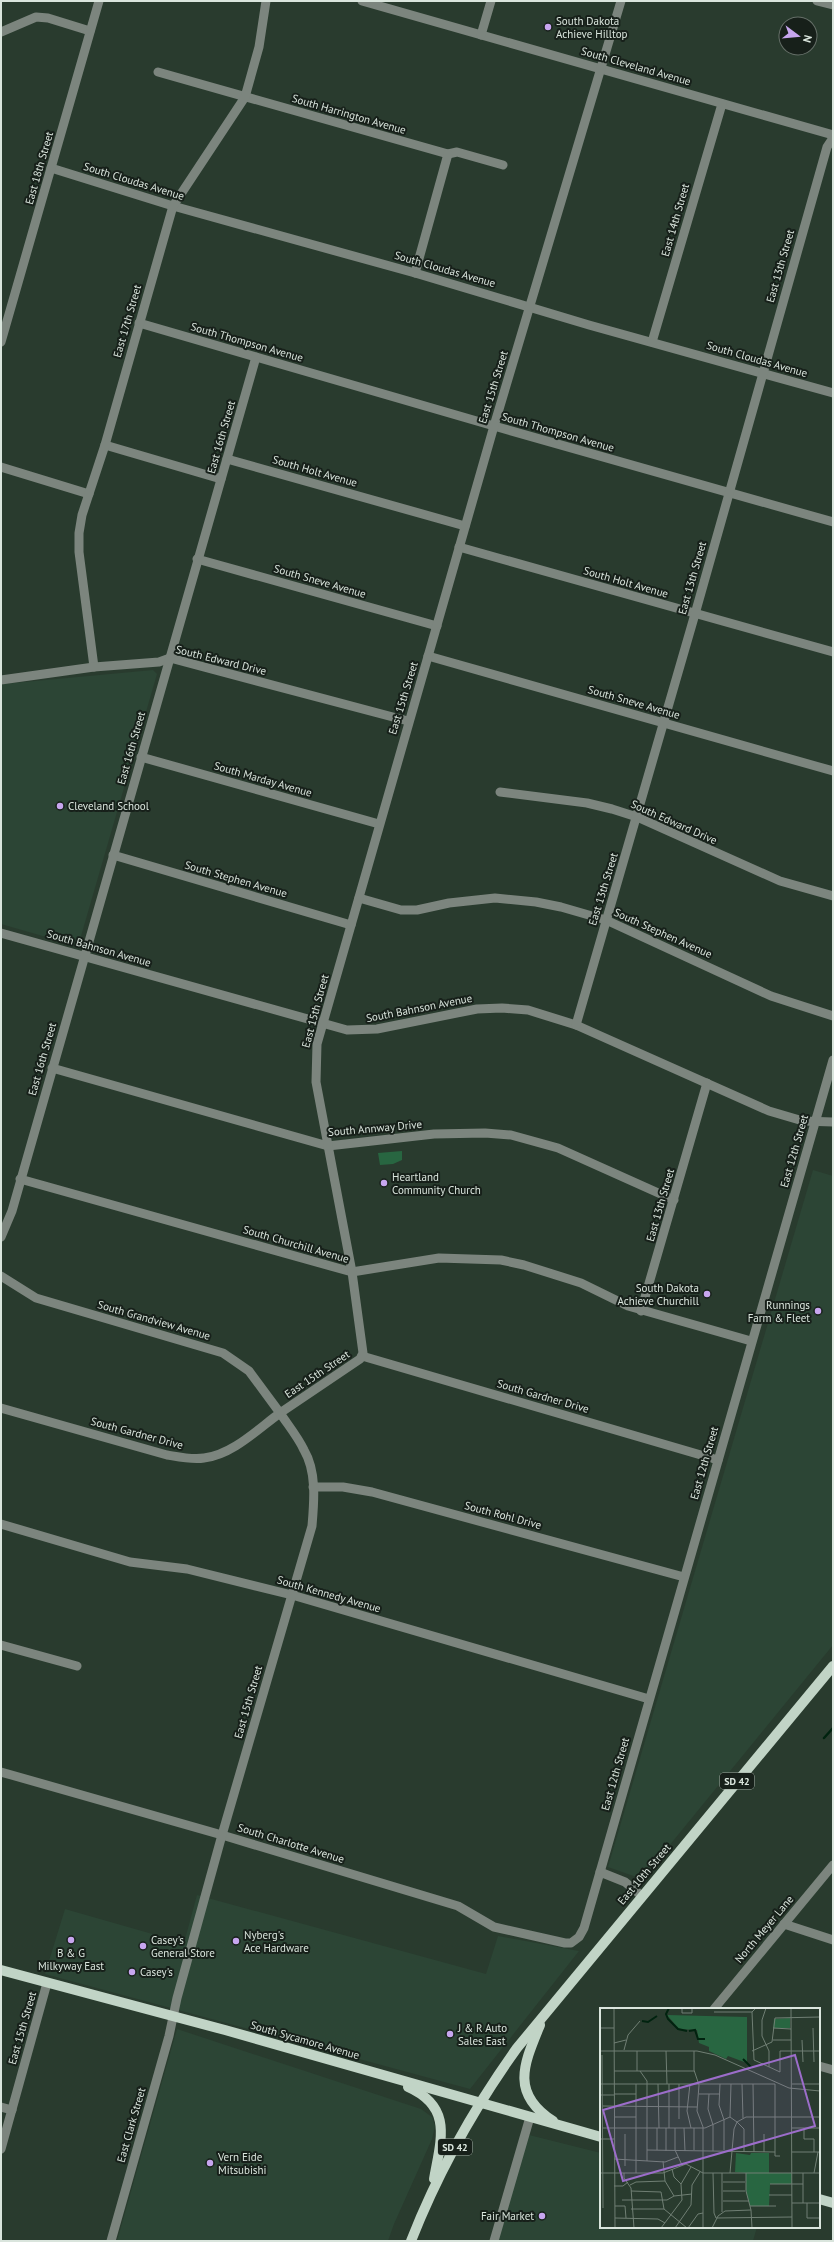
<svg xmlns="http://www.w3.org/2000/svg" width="834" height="2242" viewBox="0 0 834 2242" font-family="'PT Sans',sans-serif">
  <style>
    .built { fill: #2c4535 }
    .green { fill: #286641 }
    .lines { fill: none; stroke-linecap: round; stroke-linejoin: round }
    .stream { stroke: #00230f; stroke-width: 2.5 }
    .minor { stroke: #7c857e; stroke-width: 9 }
    .major { stroke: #c1d4c6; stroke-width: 10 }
    .poi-dot { fill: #c7a6ef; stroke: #17201a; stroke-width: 1.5 }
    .labels { text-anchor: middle; stroke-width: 4; stroke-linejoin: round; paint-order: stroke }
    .shield { fill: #17201a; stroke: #a0aaa2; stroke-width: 1 }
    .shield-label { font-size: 10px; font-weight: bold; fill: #dae5dd }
    .poi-label { font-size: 11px; fill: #dae5dd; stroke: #17201a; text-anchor: start }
    .street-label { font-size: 11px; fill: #dae5dd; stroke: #17201a }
    .inset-river { fill: none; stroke: #00230f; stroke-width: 2 }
    .inset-road { fill: none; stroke: #707f74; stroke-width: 1 }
    .view { fill: #9c6dca; fill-opacity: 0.15; stroke: #9c6dca; stroke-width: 2 }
    .inset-edge { fill: none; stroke: #dae5dd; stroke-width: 2 }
  </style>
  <rect width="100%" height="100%" fill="#293b2e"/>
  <g class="built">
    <path d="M 153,670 L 157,674 L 79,943 L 74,945 L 1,924 L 1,687 L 3,684 Z"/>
    <path d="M 813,1170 L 833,1176 L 833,1645 L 642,1879 L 608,1867 Z"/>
    <path d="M 197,1895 L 486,1974 L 498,1936 L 579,1951 L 470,2089 L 45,1974 L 65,1909 L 184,1943 Z"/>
    <path d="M 177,2029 L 421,2109 L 432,2117 L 435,2126 L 432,2139 L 394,2224 L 388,2241 L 117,2241 Z"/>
    <path d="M 525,2134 L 601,2153 L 601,2227 L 757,2227 L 753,2241 L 494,2241 Z"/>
  </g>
  <path class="green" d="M 402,1151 L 402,1160 L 393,1164 L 380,1165 L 378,1153 Z"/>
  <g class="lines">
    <path class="stream" d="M 824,1738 L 833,1728"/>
    <g class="minor">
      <path d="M 362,1 L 833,135"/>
      <path d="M 817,1 L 833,5"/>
      <path d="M 1,32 L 36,17 L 48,18 L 90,31"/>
      <path d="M 481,35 L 491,1"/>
      <path d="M 158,72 L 448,154 L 457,152 L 503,165"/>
      <path d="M 51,168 L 173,206 L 415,273 L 589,325 L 833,393"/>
      <path d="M 415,273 L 448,154"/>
      <path d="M 139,323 L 494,426 L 833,522"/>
      <path d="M 1,342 L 99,1"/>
      <path d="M 652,342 L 722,104"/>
      <path d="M 105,445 L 221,479"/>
      <path d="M 227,459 L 465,526"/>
      <path d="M 1,467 L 89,494"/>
      <path d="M 459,547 L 833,652"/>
      <path d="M 197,559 L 437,626"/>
      <path d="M 428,656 L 833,771"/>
      <path d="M 94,667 L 79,552 L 79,533 L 82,515 L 105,445 L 173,206 L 245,97 L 259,47 L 266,1"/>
      <path d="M 1,680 L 94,667 L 159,662 L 170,658 L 408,721"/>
      <path d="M 141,757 L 379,824"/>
      <path d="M 500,792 L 587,803 L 612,809 L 637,817 L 780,881 L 833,896"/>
      <path d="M 113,855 L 351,925"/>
      <path d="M 359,898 L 401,910 L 417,910 L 449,903 L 495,898 L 536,902 L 561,907 L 606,920 L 771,996 L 833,1016"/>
      <path d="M 1,933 L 347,1030 L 377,1029 L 477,1009 L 502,1008 L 528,1010 L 576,1025 L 769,1111 L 803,1121 L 833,1122"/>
      <path d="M 576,1025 L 695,614 L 827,147 L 833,138"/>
      <path d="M 52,1068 L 328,1146 L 434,1134 L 485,1133 L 511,1135 L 558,1148 L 674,1200"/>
      <path d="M 20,1179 L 352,1272 L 439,1258 L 501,1260 L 524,1265 L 581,1283 L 628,1306 L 751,1341"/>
      <path d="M 1,1237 L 12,1211 L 256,357"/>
      <path d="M 1,1276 L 36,1298 L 223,1353 L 249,1371 L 280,1413 C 258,1429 232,1455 204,1458 C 192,1460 179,1457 167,1455 L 1,1408"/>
      <path d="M 641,1311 L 707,1083"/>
      <path d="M 362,1356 L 718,1460"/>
      <path d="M 313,1487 L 343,1487 L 372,1492 L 684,1577"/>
      <path d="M 1,1524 L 130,1562 L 187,1569 L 292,1595 L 649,1699"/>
      <path d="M 1,1645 L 77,1666"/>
      <path d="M 1,1772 L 222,1835 L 458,1906 L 494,1927 L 565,1943 L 571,1943 L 579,1937 L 584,1928 L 833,1060"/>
      <path d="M 600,1872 L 625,1882 L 642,1896"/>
      <path d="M 784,1924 L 833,1940"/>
      <path d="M 714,2009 L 833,1865"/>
      <path d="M 819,2066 L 833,2070"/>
      <path d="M 1,2107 L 12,2110"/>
      <path d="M 1,2149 L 47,1983"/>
      <path d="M 111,2241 L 169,2036 L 177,1998 L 222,1835 L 312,1526 C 314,1502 317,1472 304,1450 C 298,1437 288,1425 280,1413 L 360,1359 L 363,1353 L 352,1272 L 316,1082 L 317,1044 L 494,426 L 621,1"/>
      <path d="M 494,2241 L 530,2117"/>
    </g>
    <g class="major">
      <path d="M 1,1970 L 225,2030 L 601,2137"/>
      <path d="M 540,2025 C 524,2064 510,2093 553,2121"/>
      <path d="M 408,2087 C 453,2107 441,2139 434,2179"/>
      <path d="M 819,2199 L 833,2203"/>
      <path d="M 411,2241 C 438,2172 474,2108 517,2048 L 833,1666"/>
    </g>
  </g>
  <g class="poi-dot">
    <circle cx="548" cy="27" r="4"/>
    <circle cx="60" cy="806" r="4"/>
    <circle cx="384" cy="1183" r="4"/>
    <circle cx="707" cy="1294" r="4"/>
    <circle cx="818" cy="1311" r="4"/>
    <circle cx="71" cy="1940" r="4"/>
    <circle cx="236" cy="1941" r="4"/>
    <circle cx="143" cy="1946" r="4"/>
    <circle cx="132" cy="1972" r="4"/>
    <circle cx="450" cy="2034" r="4"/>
    <circle cx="210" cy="2163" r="4"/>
    <circle cx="542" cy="2216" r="4"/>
  </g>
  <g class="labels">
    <g class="shield">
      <rect x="720" y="1773" width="34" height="16" rx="3"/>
      <rect x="438" y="2139" width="34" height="16" rx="3"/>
    </g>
    <g class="shield-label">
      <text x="737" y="1785">SD 42</text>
      <text x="455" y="2151">SD 42</text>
    </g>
    <g class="poi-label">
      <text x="556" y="25">South Dakota<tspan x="556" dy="13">Achieve Hilltop</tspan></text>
      <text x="68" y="810">Cleveland School</text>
      <text x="392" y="1181">Heartland<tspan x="392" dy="13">Community Church</tspan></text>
      <text x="699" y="1292" text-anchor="end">South Dakota<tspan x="699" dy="13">Achieve Churchill</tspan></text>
      <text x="810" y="1309" text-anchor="end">Runnings<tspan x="810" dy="13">Farm &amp; Fleet</tspan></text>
      <text x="244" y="1939">Nyberg's<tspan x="244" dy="13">Ace Hardware</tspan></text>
      <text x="151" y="1944">Casey's<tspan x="151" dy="13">General Store</tspan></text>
      <text x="71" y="1957" text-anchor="middle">B &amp; G<tspan x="71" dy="13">Milkyway East</tspan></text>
      <text x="140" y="1976">Casey's</text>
      <text x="458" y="2032">J &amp; R Auto<tspan x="458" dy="13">Sales East</tspan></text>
      <text x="218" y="2161">Vern Eide<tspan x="218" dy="13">Mitsubishi</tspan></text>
      <text x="534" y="2220" text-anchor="end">Fair Market</text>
    </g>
    <g class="street-label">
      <text transform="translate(636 66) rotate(16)" y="4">South Cleveland Avenue</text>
      <text transform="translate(349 114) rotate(16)" y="4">South Harrington Avenue</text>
      <text transform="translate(39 168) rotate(-74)" y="4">East 18th Street</text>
      <text transform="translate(134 181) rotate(17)" y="4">South Cloudas Avenue</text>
      <text transform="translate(675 220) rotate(-74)" y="4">East 14th Street</text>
      <text transform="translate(780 266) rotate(-74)" y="4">East 13th Street</text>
      <text transform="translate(445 269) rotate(16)" y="4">South Cloudas Avenue</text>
      <text transform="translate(127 321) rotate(-74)" y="4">East 17th Street</text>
      <text transform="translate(247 342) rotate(16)" y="4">South Thompson Avenue</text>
      <text transform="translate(757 359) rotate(16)" y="4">South Cloudas Avenue</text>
      <text transform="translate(493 387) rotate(-73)" y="4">East 15th Street</text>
      <text transform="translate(558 432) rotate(16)" y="4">South Thompson Avenue</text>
      <text transform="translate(221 437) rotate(-74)" y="4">East 16th Street</text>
      <text transform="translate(315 471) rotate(16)" y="4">South Holt Avenue</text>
      <text transform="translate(692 578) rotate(-74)" y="4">East 13th Street</text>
      <text transform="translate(320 581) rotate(16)" y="4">South Sneve Avenue</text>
      <text transform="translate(626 582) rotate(16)" y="4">South Holt Avenue</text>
      <text transform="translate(221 660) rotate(14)" y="4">South Edward Drive</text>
      <text transform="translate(403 698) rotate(-73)" y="4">East 15th Street</text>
      <text transform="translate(634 702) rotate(16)" y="4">South Sneve Avenue</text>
      <text transform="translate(131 748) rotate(-74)" y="4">East 16th Street</text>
      <text transform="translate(263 779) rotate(16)" y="4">South Marday Avenue</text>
      <text transform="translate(674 822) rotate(24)" y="4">South Edward Drive</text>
      <text transform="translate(236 879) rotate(16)" y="4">South Stephen Avenue</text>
      <text transform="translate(603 889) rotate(-73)" y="4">East 13th Street</text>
      <text transform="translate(663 933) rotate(24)" y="4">South Stephen Avenue</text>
      <text transform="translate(99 948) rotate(16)" y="4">South Bahnson Avenue</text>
      <text transform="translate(419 1008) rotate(-11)" y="4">South Bahnson Avenue</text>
      <text transform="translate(315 1011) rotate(-75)" y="4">East 15th Street</text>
      <text transform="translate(42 1059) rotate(-74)" y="4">East 16th Street</text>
      <text transform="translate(375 1128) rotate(-5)" y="4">South Annway Drive</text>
      <text transform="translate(794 1151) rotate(-74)" y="4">East 12th Street</text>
      <text transform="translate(660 1205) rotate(-74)" y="4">East 13th Street</text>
      <text transform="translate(296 1244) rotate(16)" y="4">South Churchill Avenue</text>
      <text transform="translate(154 1320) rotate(16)" y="4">South Grandview Avenue</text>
      <text transform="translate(317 1374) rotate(-34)" y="4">East 15th Street</text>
      <text transform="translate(543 1396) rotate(16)" y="4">South Gardner Drive</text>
      <text transform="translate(137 1433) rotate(15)" y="4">South Gardner Drive</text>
      <text transform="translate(704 1463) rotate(-74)" y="4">East 12th Street</text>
      <text transform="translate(503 1515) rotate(15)" y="4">South Rohl Drive</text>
      <text transform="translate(329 1594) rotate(16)" y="4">South Kennedy Avenue</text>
      <text transform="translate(248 1702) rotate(-74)" y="4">East 15th Street</text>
      <text transform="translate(615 1774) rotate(-74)" y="4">East 12th Street</text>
      <text transform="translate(291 1843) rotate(17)" y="4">South Charlotte Avenue</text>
      <text transform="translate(644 1874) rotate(-50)" y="4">East 10th Street</text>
      <text transform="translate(764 1929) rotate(-50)" y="4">North Meyer Lane</text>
      <text transform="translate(22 2028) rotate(-74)" y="4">East 15th Street</text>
      <text transform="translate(305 2040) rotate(16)" y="4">South Sycamore Avenue</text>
      <text transform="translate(131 2125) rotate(-74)" y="4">East Clark Street</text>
    </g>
  </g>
  <g transform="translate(600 2008)">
    <rect width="220" height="220" fill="#293b2e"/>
    <path d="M 67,7 L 147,9 L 147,55 L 128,48 L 126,51 L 109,43 L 109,39 L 99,35 L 97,22 L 79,21 ZM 190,10 L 190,20 L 173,20 L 174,11 ZM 136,145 L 150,147 L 151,145 L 169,145 L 169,165 L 192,165 L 192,176 L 170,176 L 169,198 L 150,198 L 146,183 L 146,165 L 135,164 Z" fill="#286641"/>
    <path class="inset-river" d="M 69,0 L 66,6 L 68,11 L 78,21 L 87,23M 42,13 L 48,14 L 57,8M 89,23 L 95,22 L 98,31 L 105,31M 143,51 L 152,60"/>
    <path class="inset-road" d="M 14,0 L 15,220M 82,0 L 82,5 L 92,5 L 92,0M 156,0 L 152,4 L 154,52 L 180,64 L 180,43 L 220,43M 166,0 L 162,12 L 162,28 L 169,43 L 169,59M 191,0 L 192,220M 114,4 L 152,4M 0,20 L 14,20M 173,20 L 191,21M 213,20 L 214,54M 173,32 L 191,32M 202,32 L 203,54M 14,35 L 26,32M 24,42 L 28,27 L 40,13M 0,43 L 97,43 L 115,47 L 189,80 L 220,83M 66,43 L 67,76M 94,43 L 94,62 L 99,77 L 97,103 L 103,119 L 103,220M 152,43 L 172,34 L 175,10 L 220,9M 2,47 L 3,200M 14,63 L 94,63M 37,63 L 37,43M 40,63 L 47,73 L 47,153M 0,76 L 175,76 L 175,148 L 180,148M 36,76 L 36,165M 58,76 L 59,120M 69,76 L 69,120M 90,76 L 87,103 L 91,120M 120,76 L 119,97 L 124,112 L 124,142M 142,76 L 143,110M 153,76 L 154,144M 192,76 L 220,76M 14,86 L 36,86M 99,86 L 119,86M 109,86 L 108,101 L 113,117 L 113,143M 0,87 L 14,87M 3,98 L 97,99M 14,109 L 36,109M 130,109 L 131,76M 79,111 L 79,76M 3,120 L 105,120 L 130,109 L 137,114 L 146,109 L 219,109M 57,120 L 57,142M 66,120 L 66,143M 75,120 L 75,142 L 82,157M 84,120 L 85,143M 192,120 L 220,120M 204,120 L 204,131 L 214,131 L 214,144M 25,126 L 25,158M 0,131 L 14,131M 47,142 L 175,144M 94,142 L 94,120M 164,144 L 164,126M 192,144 L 220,144M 14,151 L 65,154 L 78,149M 63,153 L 65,173 L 74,188M 72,161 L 74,169 L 81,176M 0,165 L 63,165 L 86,156 L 103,165 L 220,165M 24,165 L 24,170 L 31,180 L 34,220M 113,165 L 114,205 L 116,210M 130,165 L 134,121 L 137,114 L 144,121 L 144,144M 146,165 L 146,183 L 151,202 L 152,220M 203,165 L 203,195M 214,165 L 218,144M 123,174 L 145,174M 170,176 L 203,176M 30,177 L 36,174 L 65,173M 14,178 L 23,178 L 28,174M 31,183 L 61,184 L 64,201 L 87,220M 123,183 L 145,183M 169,187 L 192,187M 22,192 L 67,192 L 74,188 L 92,186M 123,193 L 149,193M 192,195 L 220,195M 207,195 L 207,210 L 220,210M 15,198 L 25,198 L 26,210M 150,198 L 176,198M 31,201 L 64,201M 122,204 L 122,165M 15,210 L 58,211 L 65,215M 116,210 L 192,209M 61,220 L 82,192 L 81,176 L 91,159M 75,220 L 91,197 L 92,177 L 100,164M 88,220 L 98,206 L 103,205M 112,220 L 118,208 L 125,203 L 151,202"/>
    <path class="view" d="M 195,47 L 215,118 L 23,173 L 3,102 Z"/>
    <rect width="220" height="220" class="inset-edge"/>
  </g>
  <rect width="834" height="2242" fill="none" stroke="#dae5dd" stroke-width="4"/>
  <g transform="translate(798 36) rotate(106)"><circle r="19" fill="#17201a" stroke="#656f68"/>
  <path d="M0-3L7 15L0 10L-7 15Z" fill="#c7a6ef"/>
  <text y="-6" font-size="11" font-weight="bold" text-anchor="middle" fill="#dae5dd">N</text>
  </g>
</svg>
